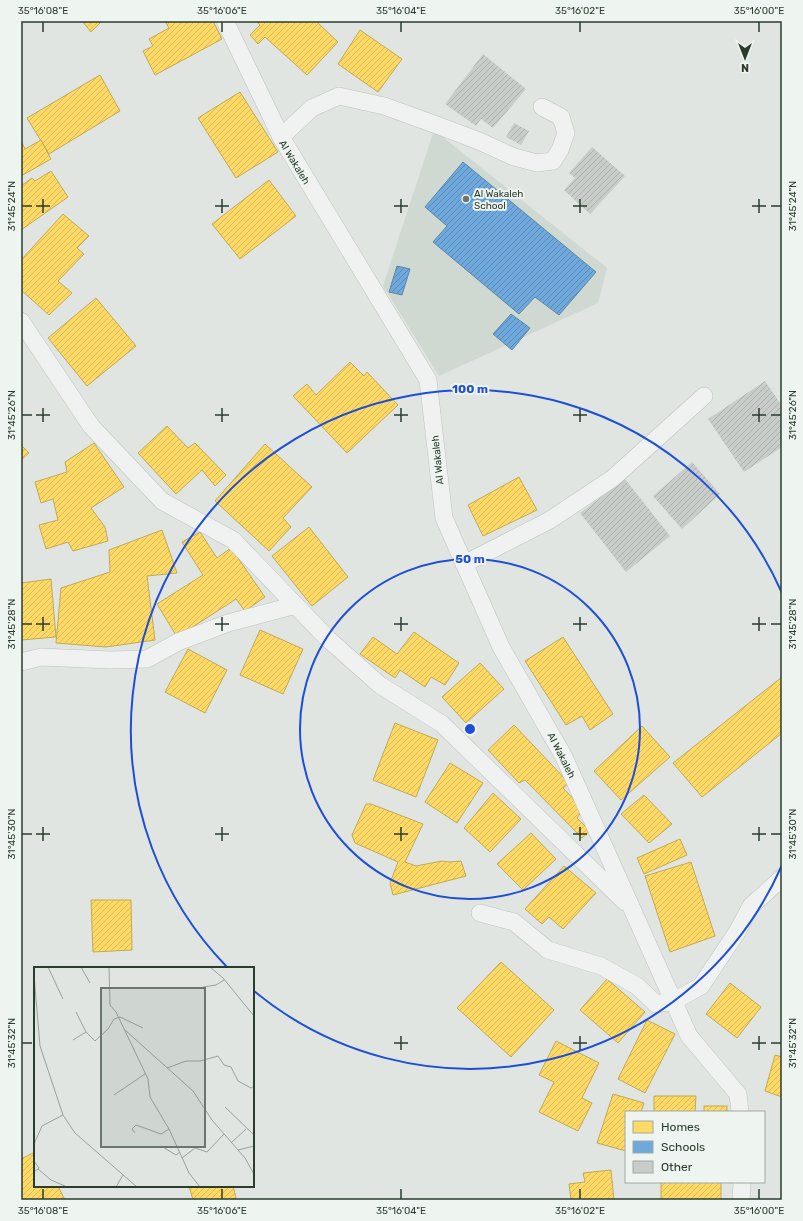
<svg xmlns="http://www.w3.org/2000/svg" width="803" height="1221" viewBox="0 0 803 1221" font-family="Rubik,sans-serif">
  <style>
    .built { fill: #cfd8d1 }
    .homes { fill: url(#homes-hatch); stroke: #bfaa55 }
    .schools { fill: url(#schools-hatch); stroke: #5a88a8 }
    .building { fill: url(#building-hatch) }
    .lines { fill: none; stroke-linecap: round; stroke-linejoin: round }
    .street-casing { stroke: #bec2bf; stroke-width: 18 }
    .street { stroke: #eff2f0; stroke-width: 17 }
    .ticks { fill: none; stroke: #2a3c2e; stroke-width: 1.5 }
    .ring { fill: none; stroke: #1d4ed8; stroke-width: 2 }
    .poi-dot { fill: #6a776d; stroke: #eef4ef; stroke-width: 1.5 }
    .labels { text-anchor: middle; stroke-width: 4; stroke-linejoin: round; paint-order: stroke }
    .street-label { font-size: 10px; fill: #2a3c2e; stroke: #eef4ef }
    .poi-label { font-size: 10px; fill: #2a3c2e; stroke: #eef4ef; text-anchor: start }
    .inset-road { fill: none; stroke: #98a19a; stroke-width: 1 }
    .view { fill: #6a776d; fill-opacity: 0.15; stroke: #6a776d; stroke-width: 2 }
    .inset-edge { fill: none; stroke: #2a3c2e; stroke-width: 2 }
    .centre { fill: #1d4ed8; stroke: #eef4ef; stroke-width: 2 }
    .ring-label { font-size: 12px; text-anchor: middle; font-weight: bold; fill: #1d4ed8; stroke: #eef4ef; stroke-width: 4; stroke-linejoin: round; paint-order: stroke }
    .neatline { fill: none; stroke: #2a3c2e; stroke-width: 1.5 }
    .ticks-label { font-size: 10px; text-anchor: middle; fill: #2a3c2e }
  </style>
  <defs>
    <pattern id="homes-hatch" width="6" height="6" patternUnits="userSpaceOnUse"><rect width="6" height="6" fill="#ffd966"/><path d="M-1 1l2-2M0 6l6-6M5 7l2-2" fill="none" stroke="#dbbb59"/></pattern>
    <pattern id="schools-hatch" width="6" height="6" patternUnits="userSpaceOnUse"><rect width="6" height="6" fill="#6fa8dc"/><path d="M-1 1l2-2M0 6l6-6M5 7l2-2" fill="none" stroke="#5b8ab3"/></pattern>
    <pattern id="building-hatch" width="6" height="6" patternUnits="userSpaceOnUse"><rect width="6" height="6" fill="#c9cdca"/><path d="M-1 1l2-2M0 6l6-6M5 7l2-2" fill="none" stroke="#adb1ae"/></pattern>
  </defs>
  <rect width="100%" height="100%" fill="#e1e5e2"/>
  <path class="built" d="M 434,130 L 607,268 L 598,303 L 439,376 L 383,286 Z"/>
  <g class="homes">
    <path d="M 82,21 L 102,21 L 91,32 Z"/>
    <path d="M 165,21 L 213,21 L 222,39 L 155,75 L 143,51 L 153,46 L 149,39 L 169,28 Z"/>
    <path d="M 256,21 L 316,21 L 338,42 L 307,75 L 265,37 L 258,44 L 250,35 L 260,25 Z"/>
    <path d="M 360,30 L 402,59 L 378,92 L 338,64 Z"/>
    <path d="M 100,75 L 120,111 L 49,154 L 27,118 Z"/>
    <path d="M 240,92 L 278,152 L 236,178 L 198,118 Z"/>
    <path d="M 41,140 L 51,159 L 21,176 L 21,141 L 25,149 Z"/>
    <path d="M 51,171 L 68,197 L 21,230 L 21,186 L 32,178 L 35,181 Z"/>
    <path d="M 269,180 L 296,216 L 240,259 L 212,224 Z"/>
    <path d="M 63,214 L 89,236 L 77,248 L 84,254 L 58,281 L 72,293 L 49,315 L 21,290 L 21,260 Z"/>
    <path d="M 96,298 L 136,346 L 87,386 L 48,338 Z"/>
    <path d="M 350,362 L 364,376 L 367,372 L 398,405 L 347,453 L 293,396 L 307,384 L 316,395 Z"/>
    <path d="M 167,426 L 188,448 L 195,443 L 226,475 L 215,486 L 202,470 L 176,494 L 138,453 Z"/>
    <path d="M 94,443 L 124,487 L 91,508 L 105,527 L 108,541 L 73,551 L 68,542 L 46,549 L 39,525 L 58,520 L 53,499 L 41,503 L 35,482 L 67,472 L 65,462 Z"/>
    <path d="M 265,444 L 312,487 L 283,518 L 291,527 L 269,551 L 215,501 Z"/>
    <path d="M 21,445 L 29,453 L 21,460 Z"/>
    <path d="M 519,477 L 537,510 L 483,536 L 468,505 Z"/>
    <path d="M 309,527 L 348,577 L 312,606 L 272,556 Z"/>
    <path d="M 162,530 L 177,573 L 147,576 L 155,640 L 106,647 L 56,643 L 61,588 L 110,572 L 109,550 Z"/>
    <path d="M 200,532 L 217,558 L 231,548 L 265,597 L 245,611 L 236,599 L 177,637 L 157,604 L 203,575 L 182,542 Z"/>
    <path d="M 51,579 L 56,637 L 21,640 L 21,583 Z"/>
    <path d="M 260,630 L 303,649 L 283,694 L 240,675 Z"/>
    <path d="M 414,632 L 459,663 L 445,685 L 431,677 L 425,687 L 400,670 L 395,678 L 360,654 L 373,637 L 397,654 Z"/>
    <path d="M 563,637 L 613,714 L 590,730 L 582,716 L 566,725 L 525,661 Z"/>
    <path d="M 188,649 L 227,670 L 205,713 L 165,692 Z"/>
    <path d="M 480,663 L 504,689 L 466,723 L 442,697 Z"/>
    <path d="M 782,677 L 782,733 L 702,797 L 673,763 Z"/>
    <path d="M 395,723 L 438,740 L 416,797 L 373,780 Z"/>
    <path d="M 514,725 L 569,783 L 563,788 L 583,809 L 577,818 L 590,831 L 582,838 L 525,780 L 519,783 L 488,750 Z"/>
    <path d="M 642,726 L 670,757 L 621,800 L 594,771 Z"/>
    <path d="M 450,763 L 483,783 L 457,823 L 425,802 Z"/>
    <path d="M 493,793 L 521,819 L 490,852 L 464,828 Z"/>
    <path d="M 644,795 L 672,824 L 649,843 L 621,814 Z"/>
    <path d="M 366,804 L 371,804 L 423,824 L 405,862 L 416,866 L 442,861 L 449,862 L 461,861 L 466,876 L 393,895 L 390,883 L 398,862 L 355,843 L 352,835 Z"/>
    <path d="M 531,833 L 556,859 L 523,890 L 497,864 Z"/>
    <path d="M 680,839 L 687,855 L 644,874 L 637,858 Z"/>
    <path d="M 691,862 L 715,936 L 670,952 L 645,876 Z"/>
    <path d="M 564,866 L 596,893 L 563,929 L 549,917 L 542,924 L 525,909 Z"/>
    <path d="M 91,900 L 131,900 L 132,950 L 93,952 Z"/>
    <path d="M 501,962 L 554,1010 L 511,1057 L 457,1008 Z"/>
    <path d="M 607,979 L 645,1012 L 618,1043 L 580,1010 Z"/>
    <path d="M 730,983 L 761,1007 L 737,1038 L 706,1014 Z"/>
    <path d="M 647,1020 L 675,1034 L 645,1093 L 618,1079 Z"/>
    <path d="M 556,1041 L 599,1063 L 582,1098 L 592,1103 L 578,1131 L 539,1112 L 554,1082 L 539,1075 Z"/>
    <path d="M 775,1055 L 782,1057 L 782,1097 L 765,1091 Z"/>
    <path d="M 613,1094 L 644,1103 L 641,1112 L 626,1112 L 626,1151 L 597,1143 Z"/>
    <path d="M 654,1096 L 696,1096 L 695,1112 L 654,1112 Z"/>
    <rect x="704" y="1106" width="23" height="6"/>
    <path d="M 35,1152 L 35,1186 L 58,1186 L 65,1200 L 21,1200 L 21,1159 Z"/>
    <path d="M 611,1170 L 614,1200 L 571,1200 L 569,1184 L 585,1182 L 583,1173 Z"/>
    <rect x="661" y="1182" width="60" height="18"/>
    <path d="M 189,1186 L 233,1186 L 236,1198 L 229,1200 L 193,1200 Z"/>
  </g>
  <g class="schools">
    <path d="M 463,162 L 596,272 L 559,315 L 535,297 L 519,314 L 433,242 L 447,226 L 425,207 Z"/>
    <path d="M 397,266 L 410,269 L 402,295 L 389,292 Z"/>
    <path d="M 511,314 L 530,328 L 512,350 L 493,334 Z"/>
  </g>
  <g class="building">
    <path d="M 483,54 L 526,89 L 493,128 L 481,119 L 476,126 L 445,104 Z"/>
    <path d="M 514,123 L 529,131 L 521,145 L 506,137 Z"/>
    <path d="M 592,147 L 625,176 L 590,214 L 564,190 L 575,178 L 569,173 Z"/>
    <path d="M 765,381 L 782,406 L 782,447 L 744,472 L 708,419 Z"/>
    <path d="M 692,462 L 720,494 L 682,529 L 653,496 Z"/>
    <path d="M 625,479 L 670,536 L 626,572 L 580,513 Z"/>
  </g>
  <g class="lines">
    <g class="street-casing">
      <g id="street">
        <path d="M 225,21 L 281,137 L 428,380 L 444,518 L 501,647 L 564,757 L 689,1036 L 738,1094 L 740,1112"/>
        <path d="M 281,137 L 312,108 L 339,96 L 384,106 L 434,124 L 479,141 L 514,157 L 537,163 L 553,161 L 560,150 L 566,133 L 561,117 L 542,107"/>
        <path d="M 21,321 L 91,426 L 162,501 L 233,540 L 328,639 L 380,685 L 442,724 L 625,902"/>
        <path d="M 464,564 L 550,520 L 613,478 L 704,396"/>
        <path d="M 21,662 L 41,657 L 110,660 L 147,659 L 178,642 L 228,623 L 296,605"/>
        <path d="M 480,913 L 514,922 L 548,950 L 601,966 L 637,986 L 656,1004 L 674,1001 L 701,986 L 737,932 L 751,906 L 782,878"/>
        <path d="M 741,1200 L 742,1182"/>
      </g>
    </g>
    <use href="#street" class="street"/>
  </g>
  <path class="ticks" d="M 43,22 L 43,32M 222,22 L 222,32M 401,22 L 401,32M 580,22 L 580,32M 759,22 L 759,32M 43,199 L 43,213M 222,199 L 222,213M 401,199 L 401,213M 580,199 L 580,213M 759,199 L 759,213M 22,206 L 32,206M 36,206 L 50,206M 215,206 L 229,206M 394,206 L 408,206M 573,206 L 587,206M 752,206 L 766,206M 771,206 L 781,206M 43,408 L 43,422M 222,408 L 222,422M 401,408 L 401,422M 580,408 L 580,422M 759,408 L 759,422M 22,415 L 32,415M 36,415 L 50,415M 215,415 L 229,415M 394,415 L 408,415M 573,415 L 587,415M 752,415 L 766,415M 771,415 L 781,415M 43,617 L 43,631M 222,617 L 222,631M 401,617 L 401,631M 580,617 L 580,631M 759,617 L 759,631M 22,624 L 32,624M 36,624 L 50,624M 215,624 L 229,624M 394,624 L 408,624M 573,624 L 587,624M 752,624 L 766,624M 771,624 L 781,624M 43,827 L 43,841M 222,827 L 222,841M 401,827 L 401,841M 580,827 L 580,841M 759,827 L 759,841M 22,834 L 32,834M 36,834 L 50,834M 215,834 L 229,834M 394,834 L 408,834M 573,834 L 587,834M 752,834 L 766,834M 771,834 L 781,834M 401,1036 L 401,1050M 580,1036 L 580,1050M 759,1036 L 759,1050M 22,1043 L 32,1043M 394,1043 L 408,1043M 573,1043 L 587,1043M 752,1043 L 766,1043M 771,1043 L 781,1043M 43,1189 L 43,1199M 222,1189 L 222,1199M 401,1189 L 401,1199M 580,1189 L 580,1199M 759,1189 L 759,1199"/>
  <g class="ring">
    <circle cx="470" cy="729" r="170"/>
    <path d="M782 865A340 340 0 0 1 254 991M227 967A340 340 0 1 1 782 593"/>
  </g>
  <circle class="poi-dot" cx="466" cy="199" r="4"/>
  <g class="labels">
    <g class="street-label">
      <text transform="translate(295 162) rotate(59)" y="4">Al Wakaleh</text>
      <text transform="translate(437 460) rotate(-96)" y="4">Al Wakaleh</text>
      <text transform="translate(562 755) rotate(63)" y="4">Al Wakaleh</text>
    </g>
    <g class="poi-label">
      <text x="474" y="197">Al Wakaleh<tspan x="474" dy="12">School</tspan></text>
    </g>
  </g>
  <g transform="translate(34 967)">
    <rect width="220" height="220" fill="#e1e5e2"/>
    <path class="inset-road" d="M 14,0 L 29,32M 47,0 L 56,16M 75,0 L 76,38 L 82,45 L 114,112 L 116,130 L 135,162 L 155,206 L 166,220M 176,0 L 189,11 L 220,49M 0,8 L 6,79 L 29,148 L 41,166 L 103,220M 169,20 L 182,18 L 190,13M 42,45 L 52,65M 91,63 L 159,124 L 178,153 L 211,191 L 220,207M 39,73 L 52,65 L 61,74 L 74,62 L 80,52 L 86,50 L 109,61M 133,101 L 152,94 L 166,94 L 184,89 L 190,98 L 197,100 L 204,114 L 217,121 L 220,119M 80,128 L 111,107M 191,140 L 220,168M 101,166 L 98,162 L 102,158 L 127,167 L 135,162M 197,176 L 212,162M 0,177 L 8,159 L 29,148M 127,179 L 142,188 L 146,185M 204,183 L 220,179M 148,191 L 161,181 L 173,185 L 190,167M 0,194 L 5,201 L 0,205M 4,202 L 17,213 L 31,219M 82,220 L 89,208"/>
    <path class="view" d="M 67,21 L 171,21 L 171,180 L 67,180 Z"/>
    <rect width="220" height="220" class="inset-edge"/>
  </g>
  <circle cx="470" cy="729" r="6" class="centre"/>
  <g class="ring-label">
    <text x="470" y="393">100 m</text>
    <text x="470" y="563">50 m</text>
  </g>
  <rect width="803" height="1221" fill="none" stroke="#eef4ef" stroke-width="44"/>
  <rect x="625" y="1111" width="140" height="72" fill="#eef4ef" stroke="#a0aaa2"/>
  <rect x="633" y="1121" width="20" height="12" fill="#ffd966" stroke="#a0aaa2"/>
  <text x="661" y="1131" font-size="12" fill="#2a3c2e">Homes</text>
  <rect x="633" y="1141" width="20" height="12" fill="#6fa8dc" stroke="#a0aaa2"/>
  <text x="661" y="1151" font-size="12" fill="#2a3c2e">Schools</text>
  <rect x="633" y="1161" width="20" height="12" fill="#c9cdca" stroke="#a0aaa2"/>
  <text x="661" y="1171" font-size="12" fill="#2a3c2e">Other</text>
  <g transform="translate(745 58) rotate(180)" stroke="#eef4ef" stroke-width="3" paint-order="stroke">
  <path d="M0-3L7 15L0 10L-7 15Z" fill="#2a3c2e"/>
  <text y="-6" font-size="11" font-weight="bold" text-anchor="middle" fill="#2a3c2e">N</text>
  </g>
  <rect x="22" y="22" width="759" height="1177" class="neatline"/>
  <g class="ticks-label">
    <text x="43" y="14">35°16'08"E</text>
    <text x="222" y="14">35°16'06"E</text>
    <text x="401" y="14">35°16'04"E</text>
    <text x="580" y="14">35°16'02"E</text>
    <text x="759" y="14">35°16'00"E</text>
    <text transform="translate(792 206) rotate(-90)" y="4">31°45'24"N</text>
    <text transform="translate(11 206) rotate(-90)" y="4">31°45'24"N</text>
    <text transform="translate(792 415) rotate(-90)" y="4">31°45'26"N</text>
    <text transform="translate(11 415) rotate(-90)" y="4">31°45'26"N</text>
    <text transform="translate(792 624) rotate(-90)" y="4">31°45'28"N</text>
    <text transform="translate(11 624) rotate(-90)" y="4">31°45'28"N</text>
    <text transform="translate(792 834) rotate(-90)" y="4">31°45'30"N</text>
    <text transform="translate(11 834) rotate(-90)" y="4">31°45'30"N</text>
    <text transform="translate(792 1043) rotate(-90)" y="4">31°45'32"N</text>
    <text transform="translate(11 1043) rotate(-90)" y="4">31°45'32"N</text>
    <text x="43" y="1214">35°16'08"E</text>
    <text x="222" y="1214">35°16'06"E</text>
    <text x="401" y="1214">35°16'04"E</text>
    <text x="580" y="1214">35°16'02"E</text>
    <text x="759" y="1214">35°16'00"E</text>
  </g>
</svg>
